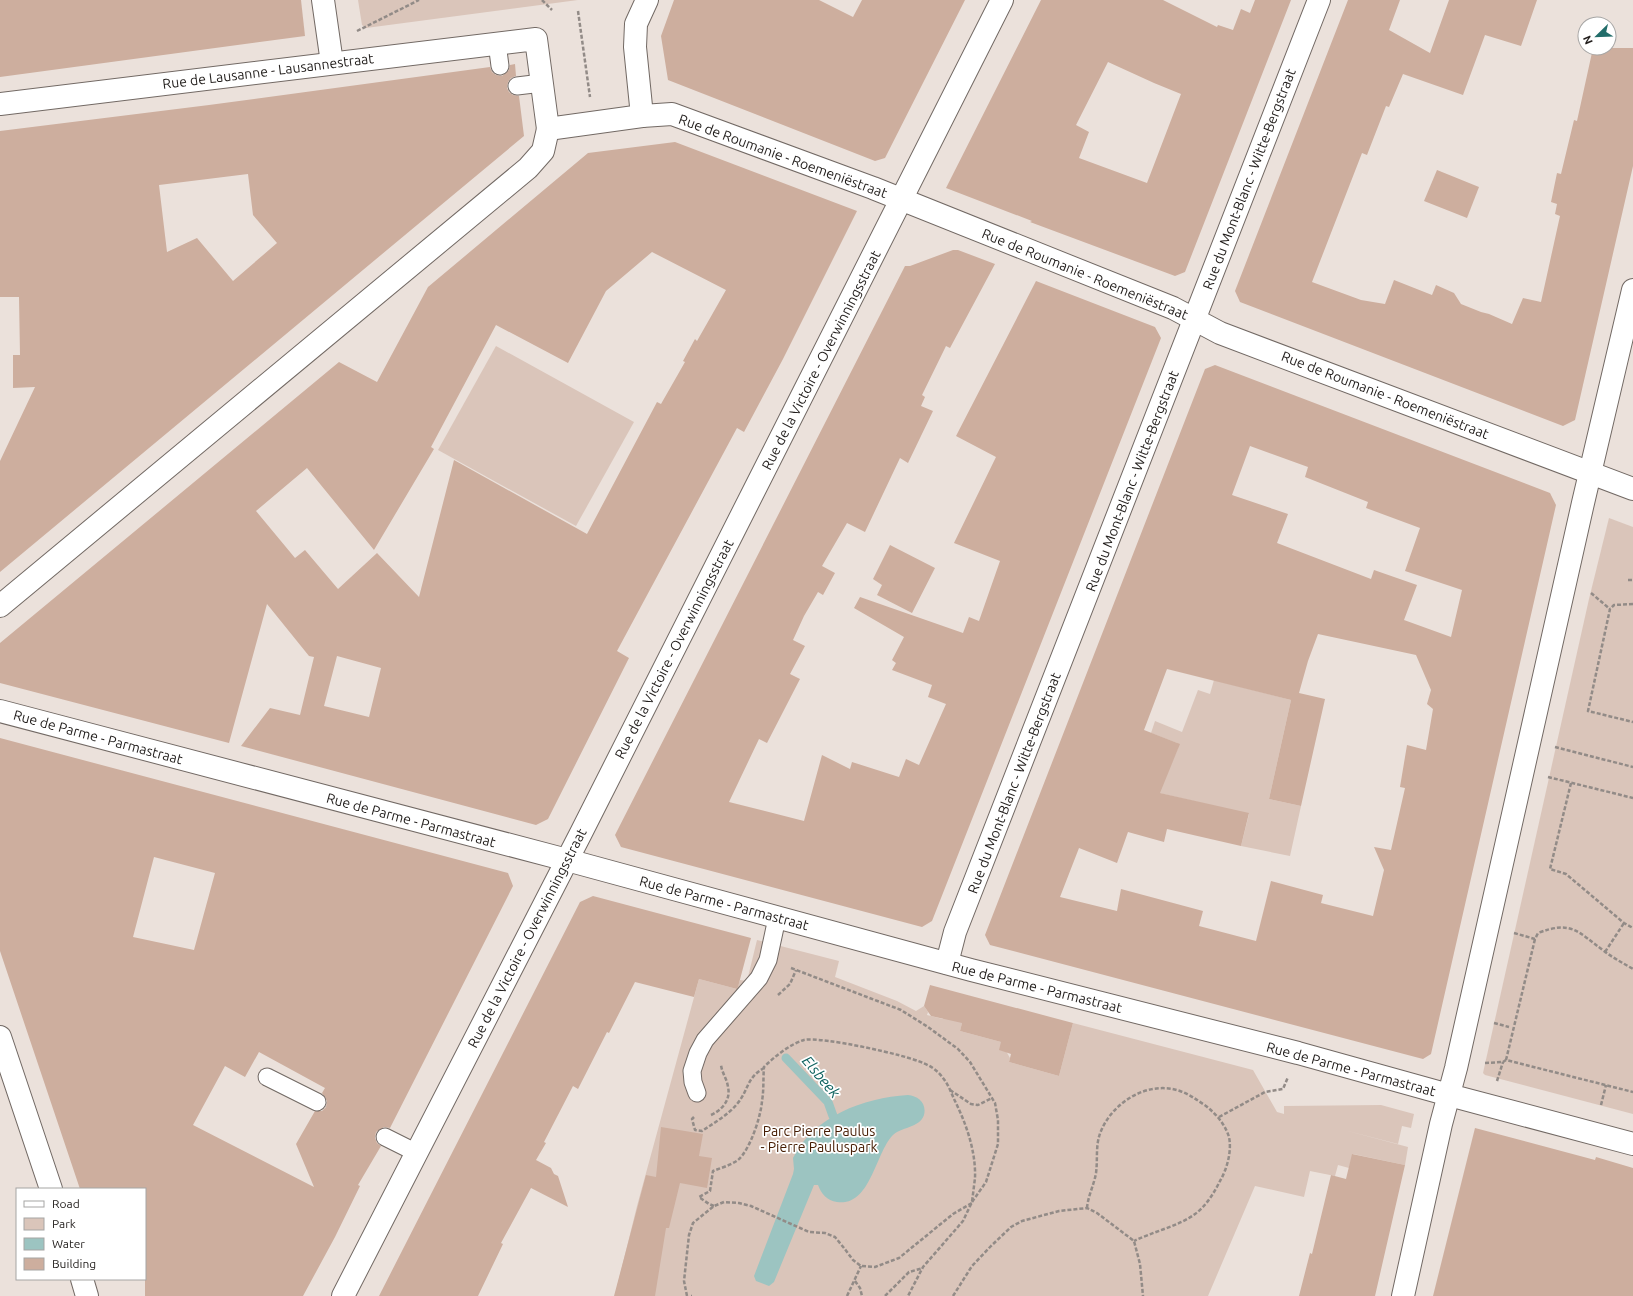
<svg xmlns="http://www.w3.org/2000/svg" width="1633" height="1296" viewBox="0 0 1633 1296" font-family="Ubuntu,sans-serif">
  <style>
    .green { fill: #dac5ba }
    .water { fill: #9cc4c1 }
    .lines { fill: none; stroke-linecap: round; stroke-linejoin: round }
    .stream { stroke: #9cc4c1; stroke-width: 9 }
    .building { fill: #cdae9e; fill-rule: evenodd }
    .lane-casing { stroke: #726964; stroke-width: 19 }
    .street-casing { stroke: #726964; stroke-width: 24 }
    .secondary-casing { stroke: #726964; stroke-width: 24 }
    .path { stroke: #928b87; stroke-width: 2.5; stroke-dasharray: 4 2; stroke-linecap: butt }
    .lane { stroke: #fff; stroke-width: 17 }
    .street { stroke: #fff; stroke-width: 22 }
    .secondary { stroke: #fff; stroke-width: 22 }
    .labels { text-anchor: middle; stroke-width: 3.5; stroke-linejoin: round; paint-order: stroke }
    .street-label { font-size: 14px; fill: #211d1b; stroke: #fff }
    .park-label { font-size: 14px; fill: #451c02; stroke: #fff }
    .water-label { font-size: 15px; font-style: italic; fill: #0d615e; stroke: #fff }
  </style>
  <rect width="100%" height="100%" fill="#ebe1db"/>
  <g class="green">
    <path d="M 358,0 L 578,0 L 366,28 L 362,25 Z"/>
    <path d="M 496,346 L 634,422 L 576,526 L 438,450 Z"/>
    <path d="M 1609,518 L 1633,527 L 1633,1114 L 1485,1075 L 1483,1073 L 1589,599 Z"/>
    <path d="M 1214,680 L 1291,700 L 1269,799 L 1301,806 L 1290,856 L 1241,846 L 1249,814 L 1159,793 L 1178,748 L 1177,743 L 1151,733 L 1155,721 L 1182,732 L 1198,690 L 1210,694 Z"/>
    <path d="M 757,940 L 839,961 L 835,977 L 897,1001 L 916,1011 L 924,1006 L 928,1012 L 927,1015 L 943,1019 L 944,1014 L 963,1019 L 960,1031 L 1001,1042 L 1010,1058 L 1009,1062 L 1059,1076 L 1073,1023 L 1253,1070 L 1277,1112 L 1284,1114 L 1284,1106 L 1381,1105 L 1414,1114 L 1411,1128 L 1402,1126 L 1398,1144 L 1344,1130 L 1408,1147 L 1405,1165 L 1353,1154 L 1349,1168 L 1338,1165 L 1335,1176 L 1310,1171 L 1304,1197 L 1255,1186 L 1208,1296 L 617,1296 L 615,1295 L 637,1206 L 699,979 L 737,989 L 740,980 L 747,981 Z"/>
  </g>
  <path class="water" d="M 908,1095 C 918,1096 927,1103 924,1115 C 920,1128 900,1127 892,1136 C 875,1155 870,1207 837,1202 C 827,1201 821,1193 818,1185 L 814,1185 L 774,1282 L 769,1286 L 756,1281 L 754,1276 L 793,1174 L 794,1169 L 793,1158 C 814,1116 863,1098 908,1095 Z"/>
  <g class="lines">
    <path class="stream" d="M 786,1058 L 828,1102 L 833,1116"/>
  </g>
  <g class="building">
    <path d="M 0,0 L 301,0 L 305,36 L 0,77 Z"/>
    <path d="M 674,0 L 819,0 L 853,17 L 862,0 L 965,0 L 885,158 L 875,161 L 668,80 L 661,36 Z"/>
    <path d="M 1041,0 L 1163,0 L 1217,27 L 1218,25 L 1233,30 L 1241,9 L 1250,13 L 1255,0 L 1291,0 L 1185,272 L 1175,276 L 1030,222 L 1032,221 L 946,188 ZM 1108,62 L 1154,83 L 1181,94 L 1147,183 L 1079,158 L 1089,132 L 1076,125 Z"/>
    <path d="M 1348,0 L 1400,0 L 1389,30 L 1430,53 L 1449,0 L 1537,0 L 1521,46 L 1485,35 L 1463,95 L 1403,74 L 1389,107 L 1386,106 L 1367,155 L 1362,153 L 1312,282 L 1361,300 L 1385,304 L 1394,280 L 1432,295 L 1436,285 L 1454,293 L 1461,304 L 1481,312 L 1489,314 L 1512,324 L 1523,298 L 1541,302 L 1560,216 L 1555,214 L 1557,204 L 1551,202 L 1557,173 L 1561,174 L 1574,120 L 1577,121 L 1593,48 L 1633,48 L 1633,166 L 1575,420 L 1563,426 L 1240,302 L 1235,291 Z"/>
    <path d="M 515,64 L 516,76 L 511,78 L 508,82 L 507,88 L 509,92 L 513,95 L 519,96 L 524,136 L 0,572 L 0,461 L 35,387 L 13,388 L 13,355 L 20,355 L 19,297 L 0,297 L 0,131 L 209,105 L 490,67 L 492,72 L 496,75 L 502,76 L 509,70 L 510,65 ZM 248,174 L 253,215 L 277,243 L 233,281 L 197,238 L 167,252 L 159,185 Z"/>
    <path d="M 675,142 L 857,211 L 783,359 L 744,432 L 737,428 L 617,651 L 629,658 L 548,819 L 536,825 L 241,746 L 270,708 L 300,715 L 314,657 L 309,656 L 267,604 L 229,743 L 0,683 L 0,643 L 339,362 L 377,382 L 428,287 L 588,153 ZM 652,252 L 726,290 L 697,341 L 695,339 L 683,361 L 685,362 L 661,404 L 657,402 L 587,534 L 454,460 L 419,597 L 377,553 L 338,589 L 305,550 L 295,558 L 256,511 L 307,468 L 374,550 L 434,449 L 431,447 L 496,325 L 568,363 L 606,291 ZM 337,656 L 381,668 L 369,717 L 324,706 Z"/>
    <path d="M 1437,170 L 1479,187 L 1467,218 L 1424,201 Z"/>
    <path d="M 953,250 L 958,250 L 995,264 L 950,348 L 946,346 L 922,395 L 925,397 L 921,406 L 933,411 L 908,463 L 900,458 L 865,532 L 847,523 L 822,566 L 835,573 L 823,595 L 818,592 L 804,616 L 793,640 L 805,646 L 790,674 L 800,679 L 767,743 L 759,739 L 729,802 L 804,821 L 822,755 L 850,769 L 852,762 L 899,777 L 906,759 L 919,765 L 946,704 L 928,697 L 932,685 L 892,670 L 896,663 L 892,660 L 904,637 L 854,608 L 860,597 L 963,633 L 969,617 L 979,621 L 1000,561 L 954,543 L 996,457 L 956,436 L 1036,281 L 1155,327 L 1161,338 L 932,921 L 922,927 L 621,847 L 615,835 L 905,266 L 910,266 Z"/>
    <path d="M 1215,365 L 1550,493 L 1556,505 L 1431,1054 L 1423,1059 L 990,945 L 985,935 L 1205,369 ZM 1250,446 L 1308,467 L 1305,477 L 1368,502 L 1366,508 L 1420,528 L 1405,571 L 1462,590 L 1451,637 L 1404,620 L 1417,585 L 1374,570 L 1371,579 L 1277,543 L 1288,514 L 1232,495 ZM 1318,634 L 1416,655 L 1431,690 L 1427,704 L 1433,709 L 1426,750 L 1407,745 L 1400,787 L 1405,788 L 1391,850 L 1374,847 L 1384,870 L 1373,916 L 1321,903 L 1323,895 L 1271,881 L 1256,941 L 1199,926 L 1203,911 L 1121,889 L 1117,911 L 1060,897 L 1079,848 L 1117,863 L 1128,832 L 1164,842 L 1167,829 L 1241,846 L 1249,813 L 1160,793 L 1180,744 L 1144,730 L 1167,669 L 1291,700 L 1269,799 L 1301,806 L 1325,699 L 1299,693 L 1308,661 Z"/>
    <path d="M 890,545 L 935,568 L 912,613 L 877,595 L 882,585 L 873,579 Z"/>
    <path d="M 0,738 L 508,873 L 513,886 L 390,1128 L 384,1127 L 376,1132 L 375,1138 L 377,1143 L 381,1146 L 358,1185 L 360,1186 L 335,1237 L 303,1296 L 145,1296 L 145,1189 L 80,1189 L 0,951 ZM 154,857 L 215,873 L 194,950 L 133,937 ZM 259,1052 L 325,1088 L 322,1093 L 327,1101 L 326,1107 L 322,1111 L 315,1111 L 296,1144 L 314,1187 L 193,1125 L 225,1066 L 245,1077 Z"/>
    <path d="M 593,896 L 751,938 L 738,987 L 737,989 L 699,979 L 694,997 L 635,982 L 609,1033 L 607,1032 L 578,1089 L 573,1086 L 544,1142 L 546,1143 L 536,1160 L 551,1168 L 554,1174 L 558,1176 L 568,1207 L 531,1188 L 501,1243 L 503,1244 L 478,1296 L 379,1296 L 580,902 Z"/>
    <path d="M 930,985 L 1073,1023 L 1059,1076 L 1009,1062 L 1011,1054 L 999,1050 L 1001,1042 L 960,1031 L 962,1023 L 931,1016 L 924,1006 Z"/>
    <path d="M 661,1127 L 703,1134 L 699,1156 L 712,1158 L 707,1188 L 680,1183 L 669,1228 L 666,1228 L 655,1296 L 614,1296 L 646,1175 L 656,1177 Z"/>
    <path d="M 1475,1128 L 1595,1160 L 1596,1157 L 1633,1168 L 1633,1296 L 1433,1296 Z"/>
    <path d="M 1352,1154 L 1405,1165 L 1375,1296 L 1299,1296 L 1310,1253 L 1312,1254 L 1331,1175 L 1346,1179 Z"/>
  </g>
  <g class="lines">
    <g class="lane-casing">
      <g id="lane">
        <path d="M 497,43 L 500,66"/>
        <path d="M 517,86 L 542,83"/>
        <path d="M 267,1077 L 317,1102"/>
        <path d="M 697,1093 L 693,1082 L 692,1071 L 698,1053 L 705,1040 L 759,978 L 768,960 L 777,918"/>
        <path d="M 385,1137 L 417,1153"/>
      </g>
    </g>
    <g class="street-casing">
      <g id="street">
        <path d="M 323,0 L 332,63"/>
        <path d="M 0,104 L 536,39 L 548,129 L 642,116 L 672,114 L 873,188 L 1173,308 L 1220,333 L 1633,489"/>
        <path d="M 642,116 L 635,47 L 636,24 L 647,0"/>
        <path d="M 0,606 L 528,168 L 543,151 L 548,129"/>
        <path d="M 0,711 L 567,860 L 971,970 L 1298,1053 L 1449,1095 L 1633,1144"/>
        <path d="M 947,963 L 955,932 L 1319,0"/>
        <path d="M 0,1037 L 51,1189"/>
        <path d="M 82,1279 L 87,1296"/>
        <path d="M 1403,1296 L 1441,1124 L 1456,1068 L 1583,503 L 1633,290"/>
      </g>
    </g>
    <g class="secondary-casing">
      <path id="secondary" d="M 343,1296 L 581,833 L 1002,0"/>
    </g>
    <g class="path">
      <path d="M 542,0 L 552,10"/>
      <path d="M 578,11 L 590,97"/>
      <path d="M 357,31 L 419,0"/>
      <path d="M 1628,580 L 1633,580"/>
      <path d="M 1591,593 L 1610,609"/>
      <path d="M 1633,604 L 1614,605 L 1610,609 L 1588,711 L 1633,722"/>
      <path d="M 1555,747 L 1633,767"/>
      <path d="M 1548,777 L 1633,798"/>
      <path d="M 1571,783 L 1550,869 L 1566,874 L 1624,923 L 1633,928"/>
      <path d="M 1514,933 L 1535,939 L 1538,933 C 1572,920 1578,932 1604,951 C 1613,958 1623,963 1633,969"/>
      <path d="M 1605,952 L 1624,923"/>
      <path d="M 791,968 L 901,1010 L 928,1027 L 958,1049 L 970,1062 L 995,1103 L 998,1120 L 998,1144 L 986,1182 L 972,1202 L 963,1221 L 923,1267 L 908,1296"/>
      <path d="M 778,995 L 790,984 L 796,970"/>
      <path d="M 1494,1023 L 1509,1027"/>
      <path d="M 1506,1060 L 1535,939"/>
      <path d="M 1485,1063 L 1503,1062 L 1506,1060 L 1633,1092"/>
      <path d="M 1497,1081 L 1503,1062"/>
      <path d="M 950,1090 L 971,1104 L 978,1105 L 992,1098"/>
      <path d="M 1601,1105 L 1606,1085"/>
      <path d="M 711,1115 C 722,1110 731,1100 728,1087 C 727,1079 722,1073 721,1065"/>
      <path d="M 694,1117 L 692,1119 L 695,1130 L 702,1131 C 714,1123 728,1115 737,1104 C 749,1090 746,1078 764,1068"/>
      <path d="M 1219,1117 L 1265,1092 L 1283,1089 L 1288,1077"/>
      <path d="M 714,1206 L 709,1204 L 699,1197 L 710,1191 L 713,1171 C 721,1168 731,1165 738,1160 C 750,1150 761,1116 762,1101 C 764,1090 763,1078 764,1067 C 774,1057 790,1044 804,1040 C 820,1036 907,1055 923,1063 C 931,1066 938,1071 943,1078 C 948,1084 951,1092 954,1099 C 966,1123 976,1151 975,1178 C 974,1186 973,1194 972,1202"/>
      <path d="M 1087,1208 C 1088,1196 1094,1185 1096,1173 C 1098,1159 1095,1145 1101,1131 C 1113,1102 1148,1080 1180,1091 C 1189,1094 1197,1100 1206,1106 C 1216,1114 1225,1124 1229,1137 C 1232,1151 1227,1169 1220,1181 C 1214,1193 1206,1206 1195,1214 C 1179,1226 1152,1232 1134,1241"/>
      <path d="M 855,1281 L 860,1288 L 862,1296"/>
      <path d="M 687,1296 L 684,1281 L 689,1235 L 693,1223 L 714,1206 L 724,1202 L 739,1203 L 751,1206 L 809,1232 L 825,1233 L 835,1237 L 844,1248 L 853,1260 L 861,1266 L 875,1267 L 899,1258 L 953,1214 L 972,1203"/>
      <path d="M 691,1296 L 692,1296"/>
      <path d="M 847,1296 L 861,1266"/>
      <path d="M 885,1296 L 909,1272 L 923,1268"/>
      <path d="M 953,1296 L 972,1266 L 991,1246 L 1011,1227 L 1022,1221 L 1059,1211 L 1087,1208 L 1097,1213 L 1134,1241 L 1140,1264 L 1143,1296"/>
    </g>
    <use href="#lane" class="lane"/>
    <use href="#street" class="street"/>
    <use href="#secondary" class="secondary"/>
  </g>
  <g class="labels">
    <g class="street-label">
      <text transform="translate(268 71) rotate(-7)" y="5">Rue de Lausanne - Lausannestraat</text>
      <text transform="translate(783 156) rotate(20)" y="5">Rue de Roumanie - Roemeniëstraat</text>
      <text transform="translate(1249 179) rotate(-69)" y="5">Rue du Mont-Blanc - Witte-Bergstraat</text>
      <text transform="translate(1085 274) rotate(22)" y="5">Rue de Roumanie - Roemeniëstraat</text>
      <text transform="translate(821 360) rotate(-63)" y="5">Rue de la Victoire - Overwinningsstraat</text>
      <text transform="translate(1385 395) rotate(21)" y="5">Rue de Roumanie - Roemeniëstraat</text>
      <text transform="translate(1132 481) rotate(-69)" y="5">Rue du Mont-Blanc - Witte-Bergstraat</text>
      <text transform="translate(674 649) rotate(-63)" y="5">Rue de la Victoire - Overwinningsstraat</text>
      <text transform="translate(98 737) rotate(15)" y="5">Rue de Parme - Parmastraat</text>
      <text transform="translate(1014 783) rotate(-69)" y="5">Rue du Mont-Blanc - Witte-Bergstraat</text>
      <text transform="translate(411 820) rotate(15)" y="5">Rue de Parme - Parmastraat</text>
      <text transform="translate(724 903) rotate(15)" y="5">Rue de Parme - Parmastraat</text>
      <text transform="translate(527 938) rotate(-63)" y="5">Rue de la Victoire - Overwinningsstraat</text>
      <text transform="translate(1037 987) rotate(14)" y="5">Rue de Parme - Parmastraat</text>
      <text transform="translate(1351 1069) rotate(15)" y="5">Rue de Parme - Parmastraat</text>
    </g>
    <g class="park-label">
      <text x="819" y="1136">Parc Pierre Paulus<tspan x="819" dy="16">- Pierre Pauluspark</tspan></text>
    </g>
    <g class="water-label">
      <text transform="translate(821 1077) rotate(50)" y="5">Elsbeek</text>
    </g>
  </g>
  <rect x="16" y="1188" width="130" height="92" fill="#ffffff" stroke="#a6a5a4"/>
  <rect x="24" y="1201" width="20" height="6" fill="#ffffff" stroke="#a6a5a4"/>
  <text x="52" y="1208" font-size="12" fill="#211d1b">Road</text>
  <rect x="24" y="1218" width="20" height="12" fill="#dac5ba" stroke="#a6a5a4"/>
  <text x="52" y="1228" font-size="12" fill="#211d1b">Park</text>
  <rect x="24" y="1238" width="20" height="12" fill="#9cc4c1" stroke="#a6a5a4"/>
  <text x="52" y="1248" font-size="12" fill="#211d1b">Water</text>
  <rect x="24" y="1258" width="20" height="12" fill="#cdae9e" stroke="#a6a5a4"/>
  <text x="52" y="1268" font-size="12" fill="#211d1b">Building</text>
  <g transform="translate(1597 36) rotate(247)"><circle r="19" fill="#ffffff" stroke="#a6a5a4"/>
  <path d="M0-3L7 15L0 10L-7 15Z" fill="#226d6a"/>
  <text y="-6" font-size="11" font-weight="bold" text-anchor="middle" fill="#211d1b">N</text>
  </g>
</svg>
